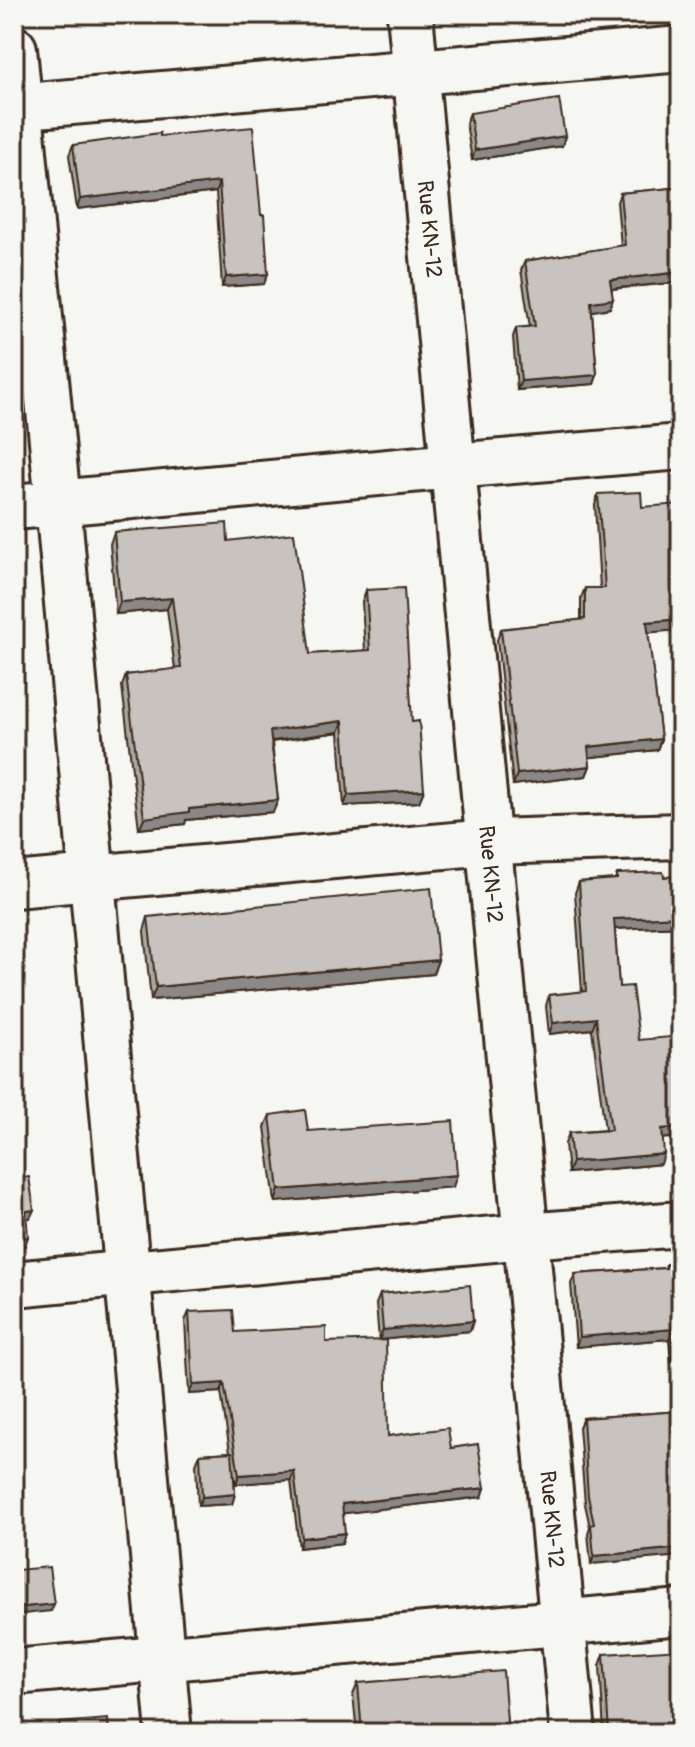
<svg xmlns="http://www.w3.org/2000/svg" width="695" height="1747" viewBox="0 0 695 1747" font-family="Pangolin,sans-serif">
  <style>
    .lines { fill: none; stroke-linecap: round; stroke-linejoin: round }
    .minor-casing { stroke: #3b2a1e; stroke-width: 50 }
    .minor { stroke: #f6f6f2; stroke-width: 44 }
    .wall { fill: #aca8a3; stroke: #3b2a1e; stroke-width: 2 }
    .shaded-wall { fill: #8c8885; stroke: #3b2a1e; stroke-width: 2 }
    .building { fill: #c8c3be; stroke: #3b2a1e; stroke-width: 2 }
    .labels { text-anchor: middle; stroke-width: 8; stroke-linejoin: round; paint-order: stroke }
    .street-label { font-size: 22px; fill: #3b2a1e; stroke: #f6f6f2 }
  </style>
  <rect width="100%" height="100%" fill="#f6f6f2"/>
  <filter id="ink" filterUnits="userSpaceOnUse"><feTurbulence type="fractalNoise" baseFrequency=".0125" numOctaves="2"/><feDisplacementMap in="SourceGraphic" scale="16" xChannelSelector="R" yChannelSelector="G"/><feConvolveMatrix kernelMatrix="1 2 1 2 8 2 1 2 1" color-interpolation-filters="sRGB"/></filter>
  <g filter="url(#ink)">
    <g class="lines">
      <g class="minor-casing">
        <g id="minor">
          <path id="s1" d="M 410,14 L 573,1733"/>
          <path d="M 14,49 L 58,503 L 169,1733"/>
          <path d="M 14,107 L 681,49"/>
          <path d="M 14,507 L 453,466 L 681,447"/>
          <path d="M 14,885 L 488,842 L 681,836"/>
          <path d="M 14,1284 L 526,1236 L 681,1224"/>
          <path d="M 14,1672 L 681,1612"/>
        </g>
      </g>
      <use href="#minor" class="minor"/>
    </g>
    <g class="wall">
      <path d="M 470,113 L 565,136 L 562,146 L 472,160 L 466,123 Z"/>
      <path d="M 160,136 L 261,215 L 264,284 L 222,287 L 216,192 L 77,209 L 69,155 L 73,145 Z"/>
      <path d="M 681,187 L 681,282 L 612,289 L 610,308 L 592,311 L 597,375 L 594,384 L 517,390 L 513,337 L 516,328 L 530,327 L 521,270 L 525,261 L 621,246 L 617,202 L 620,193 Z"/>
      <path d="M 598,494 L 642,507 L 681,630 L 648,632 L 661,739 L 657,750 L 589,757 L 590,766 L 586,776 L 513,785 L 497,640 L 501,629 L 581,620 L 581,598 L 585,588 L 600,588 L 595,505 Z"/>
      <path d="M 114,532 L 228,541 L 310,654 L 365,651 L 362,602 L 366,590 L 412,722 L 424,790 L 419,802 L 344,806 L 339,732 L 272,742 L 278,800 L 273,812 L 186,820 L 185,824 L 139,829 L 122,686 L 126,675 L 175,669 L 167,609 L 116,614 L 110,544 Z"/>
      <path d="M 617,874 L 664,877 L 681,926 L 615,929 L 619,987 L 639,1040 L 663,1139 L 661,1164 L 568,1173 L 565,1144 L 569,1133 L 605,1130 L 592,1029 L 549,1034 L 546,1006 L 549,995 L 582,992 L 575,893 L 579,882 L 615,879 Z"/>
      <path d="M 148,917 L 438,960 L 433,974 L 151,1000 L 144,931 Z"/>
      <path d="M 270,1115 L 308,1131 L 453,1187 L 275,1202 L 265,1127 Z"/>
      <path d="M 666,1264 L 681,1360 L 671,1361 L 669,1339 L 576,1347 L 571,1284 L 575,1274 L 665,1268 Z"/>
      <path d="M 380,1294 L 470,1331 L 379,1340 L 376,1304 Z"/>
      <path d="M 189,1312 L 235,1332 L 326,1342 L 388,1436 L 451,1448 L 485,1488 L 482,1497 L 343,1513 L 342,1543 L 299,1548 L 291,1480 L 236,1484 L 234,1474 L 235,1494 L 232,1504 L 198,1506 L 196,1464 L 200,1454 L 230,1452 L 221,1392 L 189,1394 L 185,1321 Z"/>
      <path d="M 681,1411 L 591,1564 L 588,1533 L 590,1527 L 585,1504 L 579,1427 L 583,1418 Z"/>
      <path d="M 604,1654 L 681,1733 L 604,1733 L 600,1666 Z"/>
      <path d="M 358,1683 L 508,1733 L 357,1733 L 353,1695 Z"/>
    </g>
    <g class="shaded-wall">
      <path d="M 565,136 L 562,146 L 472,160 L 475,150 Z"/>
      <path d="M 219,182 L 216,192 L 77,209 L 80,199 Z"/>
      <path d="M 681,272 L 681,282 L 607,289 L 610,280 Z"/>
      <path d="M 268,274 L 264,284 L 222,287 L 226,277 Z"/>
      <path d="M 613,299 L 610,308 L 588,312 L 591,302 Z"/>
      <path d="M 597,375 L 594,384 L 517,390 L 521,381 Z"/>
      <path d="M 172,598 L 167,609 L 116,614 L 120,602 Z"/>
      <path d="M 681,619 L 681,630 L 643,633 L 647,622 Z"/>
      <path d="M 14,684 L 18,684 L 14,693 Z"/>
      <path d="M 343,721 L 339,732 L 266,742 L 270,731 Z"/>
      <path d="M 661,739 L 657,750 L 584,758 L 588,747 Z"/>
      <path d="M 21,742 L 18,751 L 14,752 L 14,743 Z"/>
      <path d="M 590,766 L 586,776 L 513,785 L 517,774 Z"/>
      <path d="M 424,790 L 419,802 L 344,806 L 348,795 Z"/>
      <path d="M 278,800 L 273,812 L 186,820 L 185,824 L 139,829 L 144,818 L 189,809 Z"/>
      <path d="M 681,916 L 681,926 L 611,929 L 614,919 Z"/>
      <path d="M 438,960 L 433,974 L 151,1000 L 156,987 Z"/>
      <path d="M 596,1018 L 592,1029 L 549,1034 L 553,1023 Z"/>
      <path d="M 681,1127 L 681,1137 L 658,1139 L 662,1129 Z"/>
      <path d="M 664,1154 L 661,1164 L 568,1173 L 572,1162 Z"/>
      <path d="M 457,1175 L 453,1187 L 275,1202 L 279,1190 Z"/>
      <path d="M 34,1210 L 30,1218 L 23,1219 L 26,1211 Z"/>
      <path d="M 28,1237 L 25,1246 L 14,1247 L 14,1238 Z"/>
      <path d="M 473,1321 L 470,1331 L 379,1340 L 383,1330 Z"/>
      <path d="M 673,1329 L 669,1339 L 576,1347 L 579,1337 Z"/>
      <path d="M 681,1350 L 681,1360 L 671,1361 L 675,1351 Z"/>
      <path d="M 224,1383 L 221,1392 L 189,1394 L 193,1385 Z"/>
      <path d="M 294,1471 L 291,1480 L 236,1484 L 239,1475 Z"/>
      <path d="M 485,1488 L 482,1497 L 338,1514 L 342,1504 Z"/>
      <path d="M 235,1494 L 232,1504 L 198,1506 L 202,1497 Z"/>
      <path d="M 345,1533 L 342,1543 L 299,1548 L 302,1538 Z"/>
      <path d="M 681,1548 L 681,1556 L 591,1564 L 594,1556 Z"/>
      <path d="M 54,1604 L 51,1611 L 14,1615 L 14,1608 Z"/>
    </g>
    <g class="building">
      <path d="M 559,99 L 565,136 L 475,150 L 470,113 Z"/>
      <path d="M 253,127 L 261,215 L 264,215 L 268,274 L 226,277 L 219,182 L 80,199 L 73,145 L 160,133 L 160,136 Z"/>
      <path d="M 681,187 L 681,272 L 610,280 L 613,299 L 591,302 L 597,375 L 521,381 L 516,328 L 535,326 L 525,261 L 625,245 L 620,193 Z"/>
      <path d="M 641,492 L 642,507 L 681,504 L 681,619 L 647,622 L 661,739 L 588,747 L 590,766 L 517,774 L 501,629 L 585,619 L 585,588 L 605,588 L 598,494 Z"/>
      <path d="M 227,523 L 228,541 L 294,533 L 310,654 L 370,650 L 366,590 L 404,588 L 412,722 L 419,721 L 424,790 L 348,795 L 343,721 L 270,731 L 278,800 L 189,809 L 189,812 L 144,818 L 126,675 L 181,668 L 172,598 L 120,602 L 114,532 Z"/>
      <path d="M 14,641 L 18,684 L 14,684 Z"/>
      <path d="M 14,697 L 21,742 L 14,743 Z"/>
      <path d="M 663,872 L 664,877 L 681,876 L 681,916 L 614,919 L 619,987 L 632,986 L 639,1040 L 681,1036 L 681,1127 L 662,1129 L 664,1154 L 572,1162 L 569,1133 L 611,1130 L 596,1018 L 553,1023 L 549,995 L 586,991 L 579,882 L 617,879 L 617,874 Z"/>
      <path d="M 431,888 L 438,960 L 156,987 L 148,917 Z"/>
      <path d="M 305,1110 L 308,1131 L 453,1121 L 457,1175 L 279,1190 L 270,1115 Z"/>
      <path d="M 29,1177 L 34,1210 L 26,1211 L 28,1237 L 14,1238 L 14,1179 Z"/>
      <path d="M 681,1263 L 681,1350 L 675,1351 L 673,1329 L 579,1337 L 575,1274 L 666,1268 L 666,1264 Z"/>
      <path d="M 470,1285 L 473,1321 L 383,1330 L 380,1294 Z"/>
      <path d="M 233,1310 L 235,1332 L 326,1327 L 326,1342 L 386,1340 L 388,1436 L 448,1428 L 451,1448 L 478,1444 L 485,1488 L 342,1504 L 345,1533 L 302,1538 L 294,1471 L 239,1475 L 224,1383 L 193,1385 L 189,1312 Z"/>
      <path d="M 681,1411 L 681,1548 L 594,1556 L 591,1525 L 594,1524 L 588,1496 L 583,1418 Z"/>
      <path d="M 232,1452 L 235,1494 L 202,1497 L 200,1454 Z"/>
      <path d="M 14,1548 L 17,1570 L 49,1567 L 54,1604 L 14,1608 Z"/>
      <path d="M 681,1649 L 681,1733 L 609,1733 L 604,1654 Z"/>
      <path d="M 503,1671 L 508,1733 L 362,1733 L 358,1683 Z"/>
      <path d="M 108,1719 L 109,1733 L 60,1733 L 59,1723 Z"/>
    </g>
  </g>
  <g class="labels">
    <g class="street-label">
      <text dy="8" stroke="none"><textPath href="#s1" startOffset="216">Rue KN-12</textPath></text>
      <text dy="8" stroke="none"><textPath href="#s1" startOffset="864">Rue KN-12</textPath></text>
      <text dy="8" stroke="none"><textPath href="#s1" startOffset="1512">Rue KN-12</textPath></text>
    </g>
  </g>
  <rect width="695" height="1747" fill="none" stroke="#f6f6f2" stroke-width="48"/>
  <rect x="24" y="24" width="647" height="1699" fill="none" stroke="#3b2a1e" stroke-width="3" filter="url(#ink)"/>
</svg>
